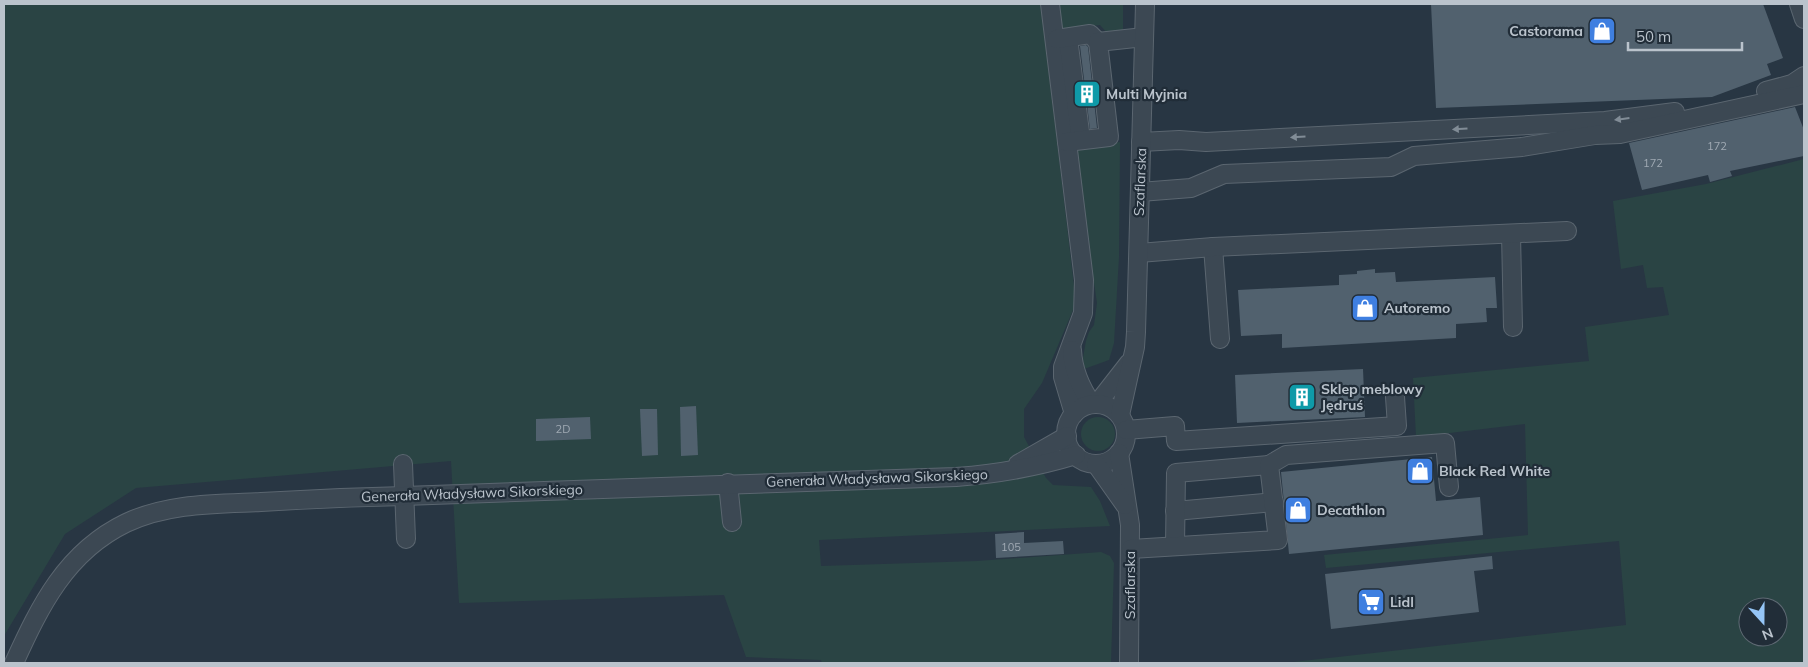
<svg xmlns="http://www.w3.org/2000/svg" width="1808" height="667" viewBox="0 0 1808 667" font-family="Mulish,sans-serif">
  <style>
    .green { fill: #2a4444; fill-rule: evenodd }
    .building { fill: #51616e }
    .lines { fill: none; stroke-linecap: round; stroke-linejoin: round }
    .minor-casing { stroke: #5b6670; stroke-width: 20 }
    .minor { stroke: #3c4853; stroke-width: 18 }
    .oneway { fill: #818c96 }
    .labels { text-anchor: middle; stroke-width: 4.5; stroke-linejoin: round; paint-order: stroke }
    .number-label { font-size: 11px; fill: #a0aab4 }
    .poi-label { font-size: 14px; font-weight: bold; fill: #bac3cc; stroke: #212d38; text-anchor: start }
    .street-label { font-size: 14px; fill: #bac3cc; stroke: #212d38 }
  </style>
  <rect width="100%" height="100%" fill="#283643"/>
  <g class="green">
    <path d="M 4,4 L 1041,4 L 1076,303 L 1042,383 L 1024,409 L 1024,437 L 1046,478 L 1053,485 L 1091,487 L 1100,501 L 1110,526 L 819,540 L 821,566 L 977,561 L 1101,552 L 1110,556 L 1114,563 L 1111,663 L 822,663 L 821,660 L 746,657 L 724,595 L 459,603 L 451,461 L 136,488 L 65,534 L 4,636 Z"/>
    <path d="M 1058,4 L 1123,4 L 1123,32 L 1108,34 L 1100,25 L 1061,30 Z"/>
    <path d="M 1120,142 L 1119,257 L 1114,343 L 1109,360 L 1084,369 L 1083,358 L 1086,341 L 1089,332 L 1094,325 L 1097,303 L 1074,148 Z"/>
    <path d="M 1804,159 L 1804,663 L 1284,663 L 1626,625 L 1619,541 L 1326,568 L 1324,555 L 1528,535 L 1525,424 L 1416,437 L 1413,378 L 1589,361 L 1585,327 L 1669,315 L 1663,287 L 1647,288 L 1643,265 L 1621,269 L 1613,201 L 1706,184 ZM 1748,607 L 1778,607 L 1778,637 L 1748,637 Z"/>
    <circle cx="1098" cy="434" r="17"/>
  </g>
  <g class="building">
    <path d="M 1431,4 L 1763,4 L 1783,58 L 1767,64 L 1771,75 L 1712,97 L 1436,108 Z"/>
    <path d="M 1086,45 L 1088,47 L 1097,128 L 1090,129 L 1080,46 Z"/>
    <path d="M 1795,107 L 1804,130 L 1804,156 L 1730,171 L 1732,176 L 1710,182 L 1708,175 L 1642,190 L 1629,143 Z"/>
    <path d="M 1375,269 L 1375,273 L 1395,272 L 1396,282 L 1495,277 L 1497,308 L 1486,308 L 1487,322 L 1456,324 L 1456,338 L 1282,348 L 1282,334 L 1241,336 L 1238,290 L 1339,285 L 1339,275 L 1357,274 L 1357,271 Z"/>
    <path d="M 1363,369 L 1365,417 L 1237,423 L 1235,375 Z"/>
    <path d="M 696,406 L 698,455 L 681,456 L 680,407 Z"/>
    <path d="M 640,409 L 657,409 L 658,455 L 642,456 Z"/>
    <path d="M 590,417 L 591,439 L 536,441 L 536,419 Z"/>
    <path d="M 1432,457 L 1436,501 L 1480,497 L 1483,535 L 1289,554 L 1281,472 Z"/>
    <path d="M 1024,532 L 1024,543 L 1063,541 L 1064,554 L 996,558 L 995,534 Z"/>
    <path d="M 1492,556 L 1493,569 L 1474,571 L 1479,612 L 1331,629 L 1325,574 Z"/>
  </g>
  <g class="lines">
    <g class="minor-casing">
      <g id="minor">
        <path d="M 1050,4 L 1084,280 L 1083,313 L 1063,367 L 1063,377 L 1074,414"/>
        <path d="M 1799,4 L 1804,19"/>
        <path d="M 1068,38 L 1081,140"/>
        <path d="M 1057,39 L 1090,34 L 1098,42"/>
        <path d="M 1766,91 L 1792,84 L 1804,76"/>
        <path d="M 1067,142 L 1109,137 L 1098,42 L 1144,37"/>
        <path d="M 1141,142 L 1179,140 L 1206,142 L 1605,121 L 1675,112"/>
        <path d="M 1140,192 L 1191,188 L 1224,174 L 1391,167 L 1414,156 L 1522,147 L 1595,135 L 1620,134 L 1804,94"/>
        <path d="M 1511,234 L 1513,327"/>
        <path d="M 1213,247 L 1220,339"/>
        <path d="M 1139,253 L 1213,247 L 1567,231"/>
        <path d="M 1072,350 C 1073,371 1080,387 1092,404"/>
        <path d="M 1097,404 L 1129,363"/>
        <circle cx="1096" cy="434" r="30"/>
        <path d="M 1120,415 L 1135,347 L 1136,332 L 1145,4"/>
        <path d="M 1126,430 L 1175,426 L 1176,441 L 1397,426 L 1395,397"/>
        <path d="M 1119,453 L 1130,525 L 1129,663"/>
        <path d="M 403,464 L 406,539"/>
        <path d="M 1018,464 L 1067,436"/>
        <path d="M 1096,464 L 1125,505"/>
        <path d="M 728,483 L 732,522"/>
        <path d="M 1175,511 L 1274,502"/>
        <path d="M 1175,546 L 1176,473 L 1269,465"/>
        <path d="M 1131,549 L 1278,540 L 1269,465 L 1286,455 L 1445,443 L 1449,487"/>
        <path d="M 14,663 C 40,606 66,552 126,523 C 168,503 216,504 261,502 C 309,499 357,497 404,496 C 588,490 772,482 956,477 C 996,474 1037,467 1076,455"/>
      </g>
    </g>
    <use href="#minor" class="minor"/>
  </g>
  <defs><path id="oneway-solid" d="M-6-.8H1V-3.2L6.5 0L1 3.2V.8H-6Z" transform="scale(1.25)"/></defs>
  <g class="oneway">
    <use href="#oneway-solid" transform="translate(1622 119) rotate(173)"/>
    <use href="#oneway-solid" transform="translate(1460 129) rotate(177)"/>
    <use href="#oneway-solid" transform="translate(1298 137) rotate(177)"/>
  </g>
  <defs>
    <g id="shop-square" transform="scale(1.4375)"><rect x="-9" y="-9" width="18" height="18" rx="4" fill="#3f7fe0" stroke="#212d38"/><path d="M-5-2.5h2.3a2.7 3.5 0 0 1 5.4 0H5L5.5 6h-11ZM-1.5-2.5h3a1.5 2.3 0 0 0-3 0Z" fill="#fff"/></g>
    <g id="building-square" transform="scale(1.4375)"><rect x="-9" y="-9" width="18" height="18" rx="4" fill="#0f9aa8" stroke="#212d38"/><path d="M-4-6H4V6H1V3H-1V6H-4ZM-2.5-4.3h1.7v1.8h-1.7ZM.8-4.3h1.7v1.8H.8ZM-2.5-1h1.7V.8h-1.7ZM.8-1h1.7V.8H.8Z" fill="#fff"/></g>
    <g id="supermarket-square" transform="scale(1.4375)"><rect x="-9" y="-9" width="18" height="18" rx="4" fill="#3f7fe0" stroke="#212d38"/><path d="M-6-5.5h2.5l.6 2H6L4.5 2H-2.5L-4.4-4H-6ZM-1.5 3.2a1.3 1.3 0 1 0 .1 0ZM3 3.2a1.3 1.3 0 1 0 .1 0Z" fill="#fff"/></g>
  </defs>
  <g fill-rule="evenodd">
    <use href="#shop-square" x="1602" y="31"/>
    <use href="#building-square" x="1087" y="94"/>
    <use href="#shop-square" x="1365" y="308"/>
    <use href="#building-square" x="1302" y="397"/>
    <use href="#shop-square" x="1420" y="471"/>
    <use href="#shop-square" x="1298" y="510"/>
    <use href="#supermarket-square" x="1371" y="602"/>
  </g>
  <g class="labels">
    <g class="number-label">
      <text x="1717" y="150">172</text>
      <text x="1653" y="167">172</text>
      <text x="563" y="433">2D</text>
      <text x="1011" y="551">105</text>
    </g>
    <g class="poi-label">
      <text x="1583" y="36" text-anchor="end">Castorama</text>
      <text x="1106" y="99">Multi Myjnia</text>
      <text x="1384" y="313">Autoremo</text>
      <text x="1321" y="394">Sklep meblowy<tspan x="1321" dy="16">Jędruś</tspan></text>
      <text x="1439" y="476">Black Red White</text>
      <text x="1317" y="515">Decathlon</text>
      <text x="1390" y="607">Lidl</text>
    </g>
    <g class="street-label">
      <text transform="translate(1140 182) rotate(-88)" y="5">Szaflarska</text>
      <text transform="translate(877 478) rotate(-2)" y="5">Generała Władysława Sikorskiego</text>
      <text transform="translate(472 493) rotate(-2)" y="5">Generała Władysława Sikorskiego</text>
      <text transform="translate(1130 585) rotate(-90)" y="5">Szaflarska</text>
    </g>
  </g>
  <rect width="1808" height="667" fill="none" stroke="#bac3cc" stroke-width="10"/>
  <g transform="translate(1763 622) rotate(159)"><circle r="24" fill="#212d38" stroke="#5e6973"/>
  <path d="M0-4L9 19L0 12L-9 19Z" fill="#95c5f6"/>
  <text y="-8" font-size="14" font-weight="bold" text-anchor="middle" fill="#bac3cc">N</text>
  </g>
  <path d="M1628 42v8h114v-8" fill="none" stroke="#bac3cc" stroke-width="2.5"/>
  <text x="1636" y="42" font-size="15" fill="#bac3cc" stroke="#212d38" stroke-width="4" paint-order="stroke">50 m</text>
</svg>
